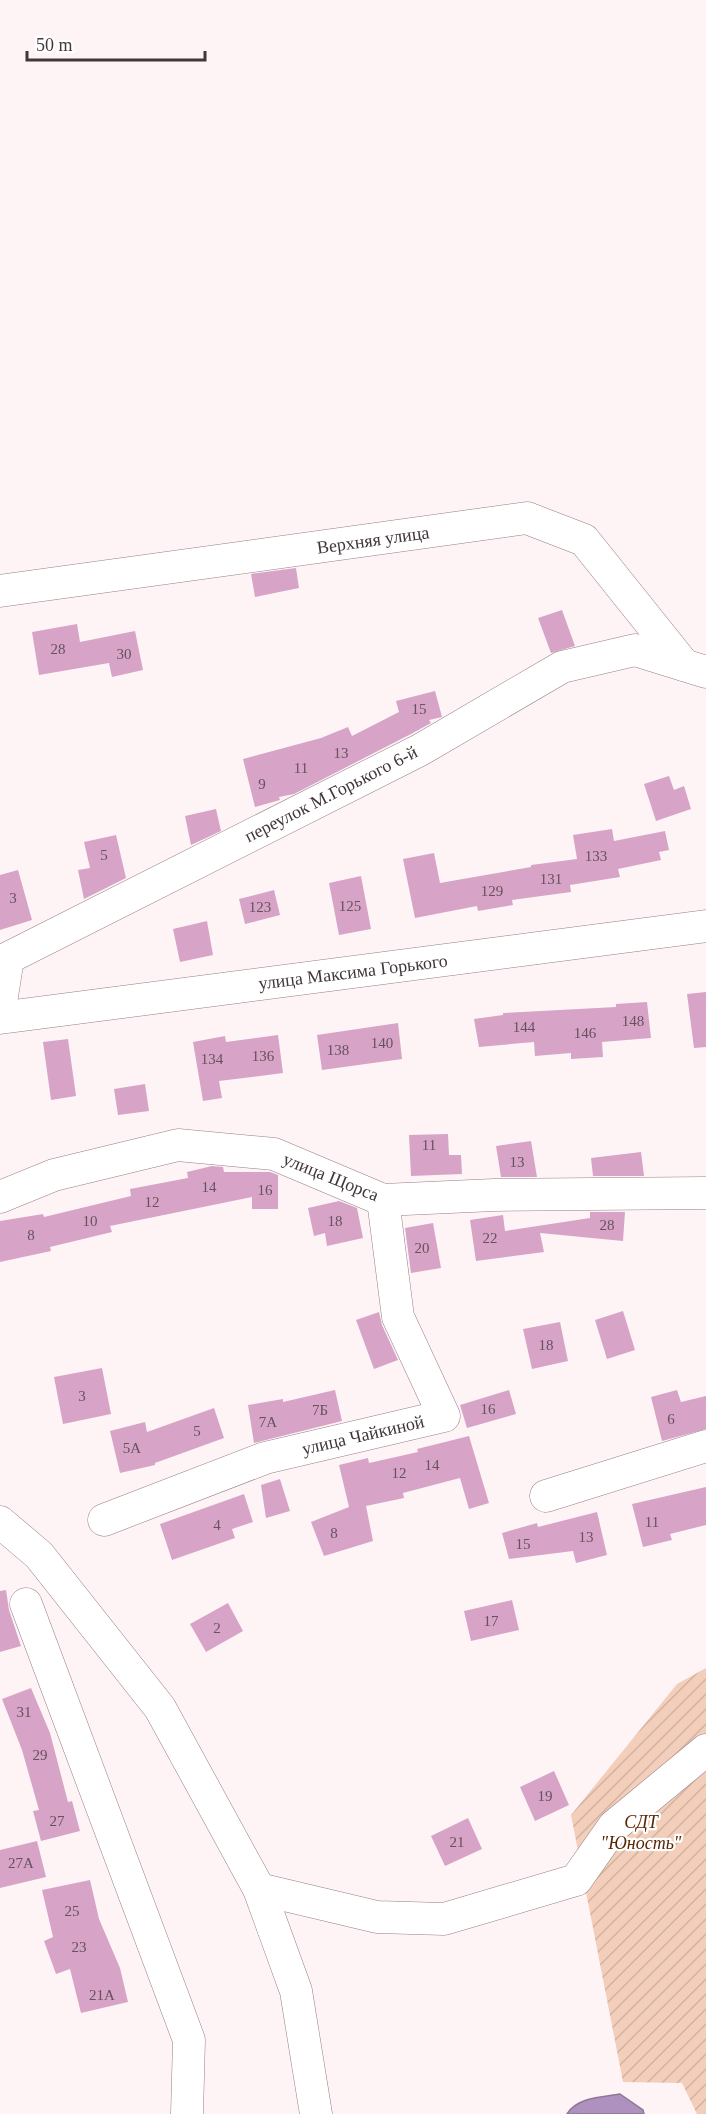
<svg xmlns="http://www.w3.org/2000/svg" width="706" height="2114" viewBox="0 0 706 2114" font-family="'Times New Roman',serif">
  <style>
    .garden { fill: url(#garden-furrows) }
    .water { fill: #af91c0; stroke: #8e7698; stroke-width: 1.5 }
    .building { fill: #d7a4c8 }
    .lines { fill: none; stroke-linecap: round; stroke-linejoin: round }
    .minor-casing { stroke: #967f85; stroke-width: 33 }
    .minor { stroke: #fff; stroke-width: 32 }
    .labels { text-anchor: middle; stroke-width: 4.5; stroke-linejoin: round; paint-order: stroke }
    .number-label { font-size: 15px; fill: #66525d }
    .street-label { font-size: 18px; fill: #413739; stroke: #fff }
    .park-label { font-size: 18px; font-style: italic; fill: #582703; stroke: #fff }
  </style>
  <defs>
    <pattern id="garden-furrows" width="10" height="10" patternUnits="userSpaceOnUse" patternTransform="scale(1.5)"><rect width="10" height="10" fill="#f3ceba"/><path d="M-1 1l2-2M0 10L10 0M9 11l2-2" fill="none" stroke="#d2b2a1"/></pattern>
  </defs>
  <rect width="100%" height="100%" fill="#fef4f6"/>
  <path class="garden" d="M 706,1668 L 706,2114 L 697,2114 L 682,2083 L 623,2082 L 571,1815 L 677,1684 Z"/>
  <path class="water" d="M 620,2094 L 643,2110 L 644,2114 L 567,2114 C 577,2097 603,2097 620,2094 Z"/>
  <g class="building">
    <path d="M 296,568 L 299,588 L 255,597 L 251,574 Z"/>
    <path d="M 562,610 L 575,646 L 551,653 L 538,618 Z"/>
    <path d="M 77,624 L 80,642 L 135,631 L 143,670 L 112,677 L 109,663 L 39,675 L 32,632 Z"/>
    <path d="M 435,691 L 442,717 L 429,720 L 431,723 L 411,734 L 294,794 L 279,797 L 280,800 L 255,807 L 243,759 L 321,738 L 348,727 L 352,736 L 399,712 L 396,701 Z"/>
    <path d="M 669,776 L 674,790 L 684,786 L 691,809 L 656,821 L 644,784 Z"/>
    <path d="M 216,809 L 221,831 L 191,845 L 185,816 Z"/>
    <path d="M 612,829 L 614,841 L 665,831 L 669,850 L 659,852 L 661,860 L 618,869 L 620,877 L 570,885 L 571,892 L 512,900 L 513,905 L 478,911 L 477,906 L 415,918 L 403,859 L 434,853 L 440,883 L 531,867 L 531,865 L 577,859 L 573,835 Z"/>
    <path d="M 116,835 L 126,878 L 84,899 L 78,870 L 90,868 L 84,842 Z"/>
    <path d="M 18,870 L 32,920 L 0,930 L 0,875 Z"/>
    <path d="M 361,876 L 371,929 L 339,935 L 329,883 Z"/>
    <path d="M 274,890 L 280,915 L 245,924 L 239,899 Z"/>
    <path d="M 207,921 L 213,955 L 180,962 L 173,929 Z"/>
    <path d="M 706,992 L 706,1047 L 694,1048 L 687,994 Z"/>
    <path d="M 647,1002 L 651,1038 L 602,1042 L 603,1057 L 571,1059 L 571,1053 L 535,1056 L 534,1042 L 479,1047 L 474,1019 L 503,1015 L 503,1013 L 616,1007 L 616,1004 Z"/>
    <path d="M 398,1023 L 402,1059 L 322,1070 L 317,1035 Z"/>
    <path d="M 278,1035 L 283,1073 L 219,1081 L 222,1098 L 203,1101 L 193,1042 L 225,1036 L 226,1042 Z"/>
    <path d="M 68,1039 L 76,1096 L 51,1100 L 43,1042 Z"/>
    <path d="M 145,1084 L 149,1111 L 118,1115 L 114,1089 Z"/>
    <path d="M 448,1134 L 449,1155 L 461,1155 L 462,1174 L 411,1176 L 409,1135 Z"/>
    <path d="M 531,1141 L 537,1177 L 501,1177 L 496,1146 Z"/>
    <path d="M 641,1152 L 644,1176 L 593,1176 L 591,1158 Z"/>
    <path d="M 212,1166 L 223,1167 L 224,1172 L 270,1172 L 278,1175 L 278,1209 L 252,1209 L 252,1197 L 110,1226 L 112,1232 L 50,1247 L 51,1251 L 0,1262 L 0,1221 L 43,1214 L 44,1217 L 131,1196 L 130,1189 L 188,1178 L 187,1172 Z"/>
    <path d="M 339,1201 L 357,1208 L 363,1238 L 327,1246 L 325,1233 L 314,1236 L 308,1208 Z"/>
    <path d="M 590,1212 L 625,1212 L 623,1241 L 540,1233 L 544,1252 L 476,1261 L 470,1220 L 503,1215 L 505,1231 L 590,1218 Z"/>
    <path d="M 433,1223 L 441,1268 L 411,1273 L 405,1228 Z"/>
    <path d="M 623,1311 L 635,1350 L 607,1359 L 595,1320 Z"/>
    <path d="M 379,1312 L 382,1325 L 398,1360 L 374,1369 L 356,1320 Z"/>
    <path d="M 560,1322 L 568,1361 L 532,1369 L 523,1329 Z"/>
    <path d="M 102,1368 L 111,1414 L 63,1424 L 54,1377 Z"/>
    <path d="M 335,1390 L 342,1421 L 254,1443 L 248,1405 L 283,1399 L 283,1402 Z"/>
    <path d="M 509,1390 L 516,1414 L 467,1428 L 460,1405 Z"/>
    <path d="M 677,1390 L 681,1402 L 706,1396 L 706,1429 L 662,1441 L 651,1397 Z"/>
    <path d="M 214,1408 L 224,1438 L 155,1463 L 155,1465 L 120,1473 L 110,1431 L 145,1422 L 147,1432 Z"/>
    <path d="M 469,1436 L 489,1503 L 469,1509 L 460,1478 L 403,1493 L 404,1498 L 366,1506 L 373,1541 L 324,1556 L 311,1522 L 349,1507 L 339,1465 L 368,1458 L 369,1463 L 418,1452 L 417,1449 Z"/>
    <path d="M 280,1479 L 290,1511 L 266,1518 L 261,1485 Z"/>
    <path d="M 706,1487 L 706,1525 L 670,1534 L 672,1540 L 643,1547 L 632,1504 Z"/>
    <path d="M 244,1494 L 253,1522 L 232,1529 L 235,1538 L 172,1560 L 160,1524 Z"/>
    <path d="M 597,1512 L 607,1555 L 576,1563 L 573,1551 L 509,1559 L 502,1533 L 537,1523 L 538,1527 Z"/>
    <path d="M 6,1590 L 9,1610 L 21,1646 L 0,1652 L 0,1591 Z"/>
    <path d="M 512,1600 L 519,1630 L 471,1641 L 464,1611 Z"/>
    <path d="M 228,1603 L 243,1631 L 206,1652 L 190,1624 Z"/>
    <path d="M 31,1688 L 50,1733 L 68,1802 L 72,1801 L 80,1831 L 41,1841 L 33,1811 L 39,1810 L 22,1750 L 2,1699 Z"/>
    <path d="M 554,1771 L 569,1805 L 535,1821 L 520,1787 Z"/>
    <path d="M 468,1818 L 482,1849 L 445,1866 L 431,1836 Z"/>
    <path d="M 37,1841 L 46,1877 L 0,1888 L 0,1850 Z"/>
    <path d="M 90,1880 L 99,1919 L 120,1968 L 128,2002 L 81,2013 L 70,1969 L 56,1974 L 44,1941 L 53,1937 L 42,1890 Z"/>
  </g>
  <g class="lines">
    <g class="minor-casing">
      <g id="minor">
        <path d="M 0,591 L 527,518 L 584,540 L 684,665"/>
        <path d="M 0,1009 L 8,958 L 420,750 L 562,667 L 635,650 L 706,672"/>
        <path d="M 0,1018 L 706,926"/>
        <path d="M 0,1197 L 54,1175 L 178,1145 L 274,1154 L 383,1200 L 494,1195 L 706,1193"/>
        <path d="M 546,1496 L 706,1446"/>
        <path d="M 104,1520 L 265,1458 L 444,1416 L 398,1317 L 383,1200"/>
        <path d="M 0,1522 L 39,1555 L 160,1708 L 259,1889 L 296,1991 L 316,2114"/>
        <path d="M 26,1604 L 189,2040 L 187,2114"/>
        <path d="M 259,1889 L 377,1917 L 444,1919 L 576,1880 L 614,1826 L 706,1750"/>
      </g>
    </g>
    <use href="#minor" class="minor"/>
  </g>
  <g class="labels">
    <g class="number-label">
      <text x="58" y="654">28</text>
      <text x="124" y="659">30</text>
      <text x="419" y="714">15</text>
      <text x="341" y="758">13</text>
      <text x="301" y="773">11</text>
      <text x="262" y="789">9</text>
      <text x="104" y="860">5</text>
      <text x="596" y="861">133</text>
      <text x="551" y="884">131</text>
      <text x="492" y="896">129</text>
      <text x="13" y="903">3</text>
      <text x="350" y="911">125</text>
      <text x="260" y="912">123</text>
      <text x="633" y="1026">148</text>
      <text x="524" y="1032">144</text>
      <text x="585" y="1038">146</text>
      <text x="382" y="1048">140</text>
      <text x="338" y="1055">138</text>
      <text x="263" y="1061">136</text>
      <text x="212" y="1064">134</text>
      <text x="429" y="1150">11</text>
      <text x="517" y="1167">13</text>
      <text x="209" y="1192">14</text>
      <text x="265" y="1195">16</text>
      <text x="152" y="1207">12</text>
      <text x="90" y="1226">10</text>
      <text x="335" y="1226">18</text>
      <text x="607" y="1230">28</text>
      <text x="31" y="1240">8</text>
      <text x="490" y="1243">22</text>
      <text x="422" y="1253">20</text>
      <text x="546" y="1350">18</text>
      <text x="82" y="1401">3</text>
      <text x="488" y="1414">16</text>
      <text x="320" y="1415">7Б</text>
      <text x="671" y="1424">6</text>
      <text x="268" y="1427">7А</text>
      <text x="197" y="1436">5</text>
      <text x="132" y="1453">5А</text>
      <text x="432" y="1470">14</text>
      <text x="399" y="1478">12</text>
      <text x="652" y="1527">11</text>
      <text x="217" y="1530">4</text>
      <text x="334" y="1538">8</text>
      <text x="586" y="1542">13</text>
      <text x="523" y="1549">15</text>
      <text x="491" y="1626">17</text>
      <text x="217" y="1633">2</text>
      <text x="24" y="1717">31</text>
      <text x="40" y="1760">29</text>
      <text x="545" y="1801">19</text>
      <text x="57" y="1826">27</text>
      <text x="457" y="1847">21</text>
      <text x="21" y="1868">27А</text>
      <text x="72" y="1916">25</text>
      <text x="79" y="1952">23</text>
      <text x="102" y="2000">21А</text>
    </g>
    <g class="street-label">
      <text transform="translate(373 540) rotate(-8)" y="6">Верхняя улица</text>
      <text transform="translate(331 794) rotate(-27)" y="6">переулок М.Горького 6-й</text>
      <text transform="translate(353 972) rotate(-7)" y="6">улица Максима Горького</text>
      <text transform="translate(331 1177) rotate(22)" y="6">улица Щорса</text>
      <text transform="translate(363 1435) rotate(-13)" y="6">улица Чайкиной</text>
    </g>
    <g class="park-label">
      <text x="641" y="1828">СДТ<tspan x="641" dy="21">"Юность"</tspan></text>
    </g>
  </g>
  <path d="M27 51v9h178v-9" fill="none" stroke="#413739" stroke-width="3"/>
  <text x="36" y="51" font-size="18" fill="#413739" stroke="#ffffff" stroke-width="4.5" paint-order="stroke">50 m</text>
</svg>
